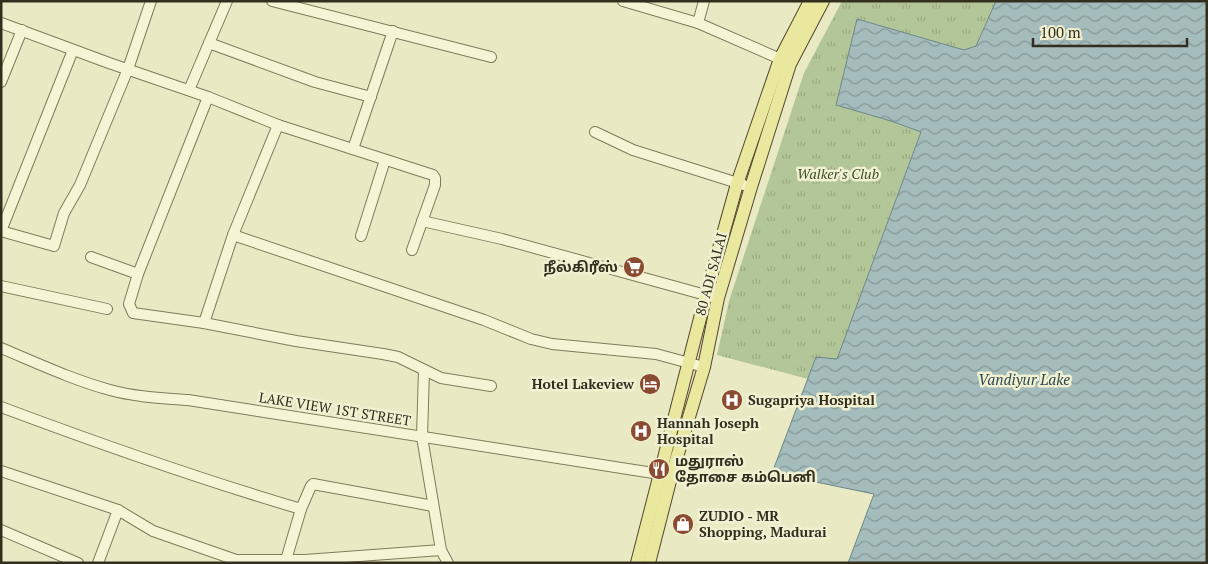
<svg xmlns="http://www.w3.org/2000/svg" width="1208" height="564" viewBox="0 0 1208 564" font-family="'PT Serif','Noto Sans Tamil',serif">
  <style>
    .park { fill: url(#park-tufts) }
    .water { fill: url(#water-waves); stroke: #6d8889 }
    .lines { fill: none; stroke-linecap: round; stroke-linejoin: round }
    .minor-casing { stroke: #817b5b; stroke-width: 12 }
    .major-casing { stroke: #50482f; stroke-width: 14 }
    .minor { stroke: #f5f5d5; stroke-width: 10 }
    .major { stroke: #e9e89e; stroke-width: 12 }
    .labels { text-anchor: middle; stroke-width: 5; stroke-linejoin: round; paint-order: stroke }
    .park-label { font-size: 14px; font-style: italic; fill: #384d27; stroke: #f1f1d2 }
    .poi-label { font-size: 14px; font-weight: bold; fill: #332e1e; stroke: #f1f1d2; text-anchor: start }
    .street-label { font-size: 14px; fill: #332e1e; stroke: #f1f1d2 }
    .water-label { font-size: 15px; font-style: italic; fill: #2f4951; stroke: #f1f1d2 }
  </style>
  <defs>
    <pattern id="park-tufts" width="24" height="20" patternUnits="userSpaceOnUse" patternTransform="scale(1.25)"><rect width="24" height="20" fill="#b3c698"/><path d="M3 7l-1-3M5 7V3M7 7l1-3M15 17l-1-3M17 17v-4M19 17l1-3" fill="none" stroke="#9aaa83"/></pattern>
    <pattern id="water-waves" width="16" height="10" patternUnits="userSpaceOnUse" patternTransform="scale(1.25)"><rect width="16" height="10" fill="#a4bcbc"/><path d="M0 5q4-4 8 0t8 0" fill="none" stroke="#869998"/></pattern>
  </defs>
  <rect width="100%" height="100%" fill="#e9e9c3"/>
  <path class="park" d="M 842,1 L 996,1 L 976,46 L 964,50 L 857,19 L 891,121 L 921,132 L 837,360 L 816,357 L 808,379 L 717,355 L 729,301 L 804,73 Z"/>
  <path class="water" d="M 996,1 L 1207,1 L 1207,563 L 848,563 L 874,494 L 772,473 L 816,357 L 837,359 L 921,132 L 891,121 L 836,105 L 857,19 L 964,50 L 976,46 Z"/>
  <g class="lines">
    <g class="minor-casing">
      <g id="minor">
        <path d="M 272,1 L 491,57"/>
        <path d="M 623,1 L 698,23 L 785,61"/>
        <path d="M 1,23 L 109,63 L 208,97 L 278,125 L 433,175 L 435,178 L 435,185 L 412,250"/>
        <path d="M 698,23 L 704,1"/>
        <path d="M 209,43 L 315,82 L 371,97"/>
        <path d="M 1,82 L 22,30"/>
        <path d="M 189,90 L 227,1"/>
        <path d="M 595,132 L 633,150 L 744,185"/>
        <path d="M 353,149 L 393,31"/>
        <path d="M 422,221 L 502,239 L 713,297"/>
        <path d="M 1,231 L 54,246 L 64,213 L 80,185 L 128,69 L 151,1"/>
        <path d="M 1,231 L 73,50"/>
        <path d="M 233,235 L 484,320 L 531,339 L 552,344 L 656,354 L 704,367"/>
        <path d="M 361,236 L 385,160"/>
        <path d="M 91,257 L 138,274 L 208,97"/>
        <path d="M 138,274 L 129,304 L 133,313 L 204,323 L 233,235 L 278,125"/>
        <path d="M 1,286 L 107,309"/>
        <path d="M 204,323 L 296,341 L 383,354 L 398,357 L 441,378 L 491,386"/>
        <path d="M 1,348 C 37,363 73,380 110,390 C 135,397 162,398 188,400 L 666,475"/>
        <path d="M 424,370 L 422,437 L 441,550 L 448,563"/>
        <path d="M 1,407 C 100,444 199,479 301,509"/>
        <path d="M 1,471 L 118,510 L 153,531 L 236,560 L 305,560"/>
        <path d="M 1,530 L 78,563"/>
        <path d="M 286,560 L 301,509 L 311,486 L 313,484 L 433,506"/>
        <path d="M 98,563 L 118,510"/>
        <path d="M 303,563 L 305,560 L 441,550"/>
      </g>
    </g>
    <g class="major-casing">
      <g id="major">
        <path d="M 637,563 L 706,295 L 737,184 L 780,59 L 810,1"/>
        <path d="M 649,563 L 671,477 L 704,367 L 718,298 L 751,187 L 790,64 L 823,1"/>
      </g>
    </g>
    <use href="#minor" class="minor"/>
    <use href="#major" class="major"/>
  </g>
  <defs>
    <g id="supermarket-disc" transform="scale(1.125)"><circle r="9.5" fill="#8b4b31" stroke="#f1f1d2"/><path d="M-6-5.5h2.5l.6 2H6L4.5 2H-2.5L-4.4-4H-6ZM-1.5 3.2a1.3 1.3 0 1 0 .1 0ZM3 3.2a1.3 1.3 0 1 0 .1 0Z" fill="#fff"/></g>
    <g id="hotel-disc" transform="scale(1.125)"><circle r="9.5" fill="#8b4b31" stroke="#f1f1d2"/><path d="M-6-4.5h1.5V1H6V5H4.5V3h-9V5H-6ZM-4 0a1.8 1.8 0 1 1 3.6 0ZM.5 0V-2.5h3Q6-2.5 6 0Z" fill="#fff"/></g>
    <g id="hospital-disc" transform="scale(1.125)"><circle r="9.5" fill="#8b4b31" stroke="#f1f1d2"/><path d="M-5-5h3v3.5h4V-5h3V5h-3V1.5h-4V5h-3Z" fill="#fff"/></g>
    <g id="restaurant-disc" transform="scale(1.125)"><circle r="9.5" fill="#8b4b31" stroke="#f1f1d2"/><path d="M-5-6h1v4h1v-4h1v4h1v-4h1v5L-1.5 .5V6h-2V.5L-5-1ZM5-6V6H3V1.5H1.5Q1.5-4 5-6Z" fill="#fff"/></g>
    <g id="shop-disc" transform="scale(1.125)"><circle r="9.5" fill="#8b4b31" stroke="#f1f1d2"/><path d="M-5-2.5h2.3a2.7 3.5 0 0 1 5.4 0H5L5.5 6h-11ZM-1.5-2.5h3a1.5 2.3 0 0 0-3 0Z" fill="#fff"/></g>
  </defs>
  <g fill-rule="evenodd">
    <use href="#supermarket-disc" x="634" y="267"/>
    <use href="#hotel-disc" x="650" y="384"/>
    <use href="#hospital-disc" x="732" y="400"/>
    <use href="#hospital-disc" x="641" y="431"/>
    <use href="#restaurant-disc" x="659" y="469"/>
    <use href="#shop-disc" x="683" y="524"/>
  </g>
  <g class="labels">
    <g class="park-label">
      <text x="838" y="179">Walker's Club</text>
    </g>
    <g class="poi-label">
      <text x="618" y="272" text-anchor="end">நீல்கிரீஸ்</text>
      <text x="634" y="389" text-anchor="end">Hotel Lakeview</text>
      <text x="748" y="405">Sugapriya Hospital</text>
      <text x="657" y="428">Hannah Joseph<tspan x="657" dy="16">Hospital</tspan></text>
      <text x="675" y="466">மதுராஸ்<tspan x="675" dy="16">தோசை கம்பெனி</tspan></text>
      <text x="699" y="521">ZUDIO - MR<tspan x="699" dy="16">Shopping, Madurai</tspan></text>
    </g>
    <g class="street-label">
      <text transform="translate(711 274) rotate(-75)" y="5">80 ADI SALAI</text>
      <text transform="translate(335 409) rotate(9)" y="5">LAKE VIEW 1ST STREET</text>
    </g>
    <g class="water-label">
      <text x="1024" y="385">Vandiyur Lake</text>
    </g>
  </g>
  <rect width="1208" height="564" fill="none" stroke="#332e1e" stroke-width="5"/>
  <path d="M1033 38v8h154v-8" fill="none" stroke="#332e1e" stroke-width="2.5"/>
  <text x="1040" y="38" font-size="15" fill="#332e1e" stroke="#f1f1d2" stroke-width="4" paint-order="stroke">100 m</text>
</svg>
